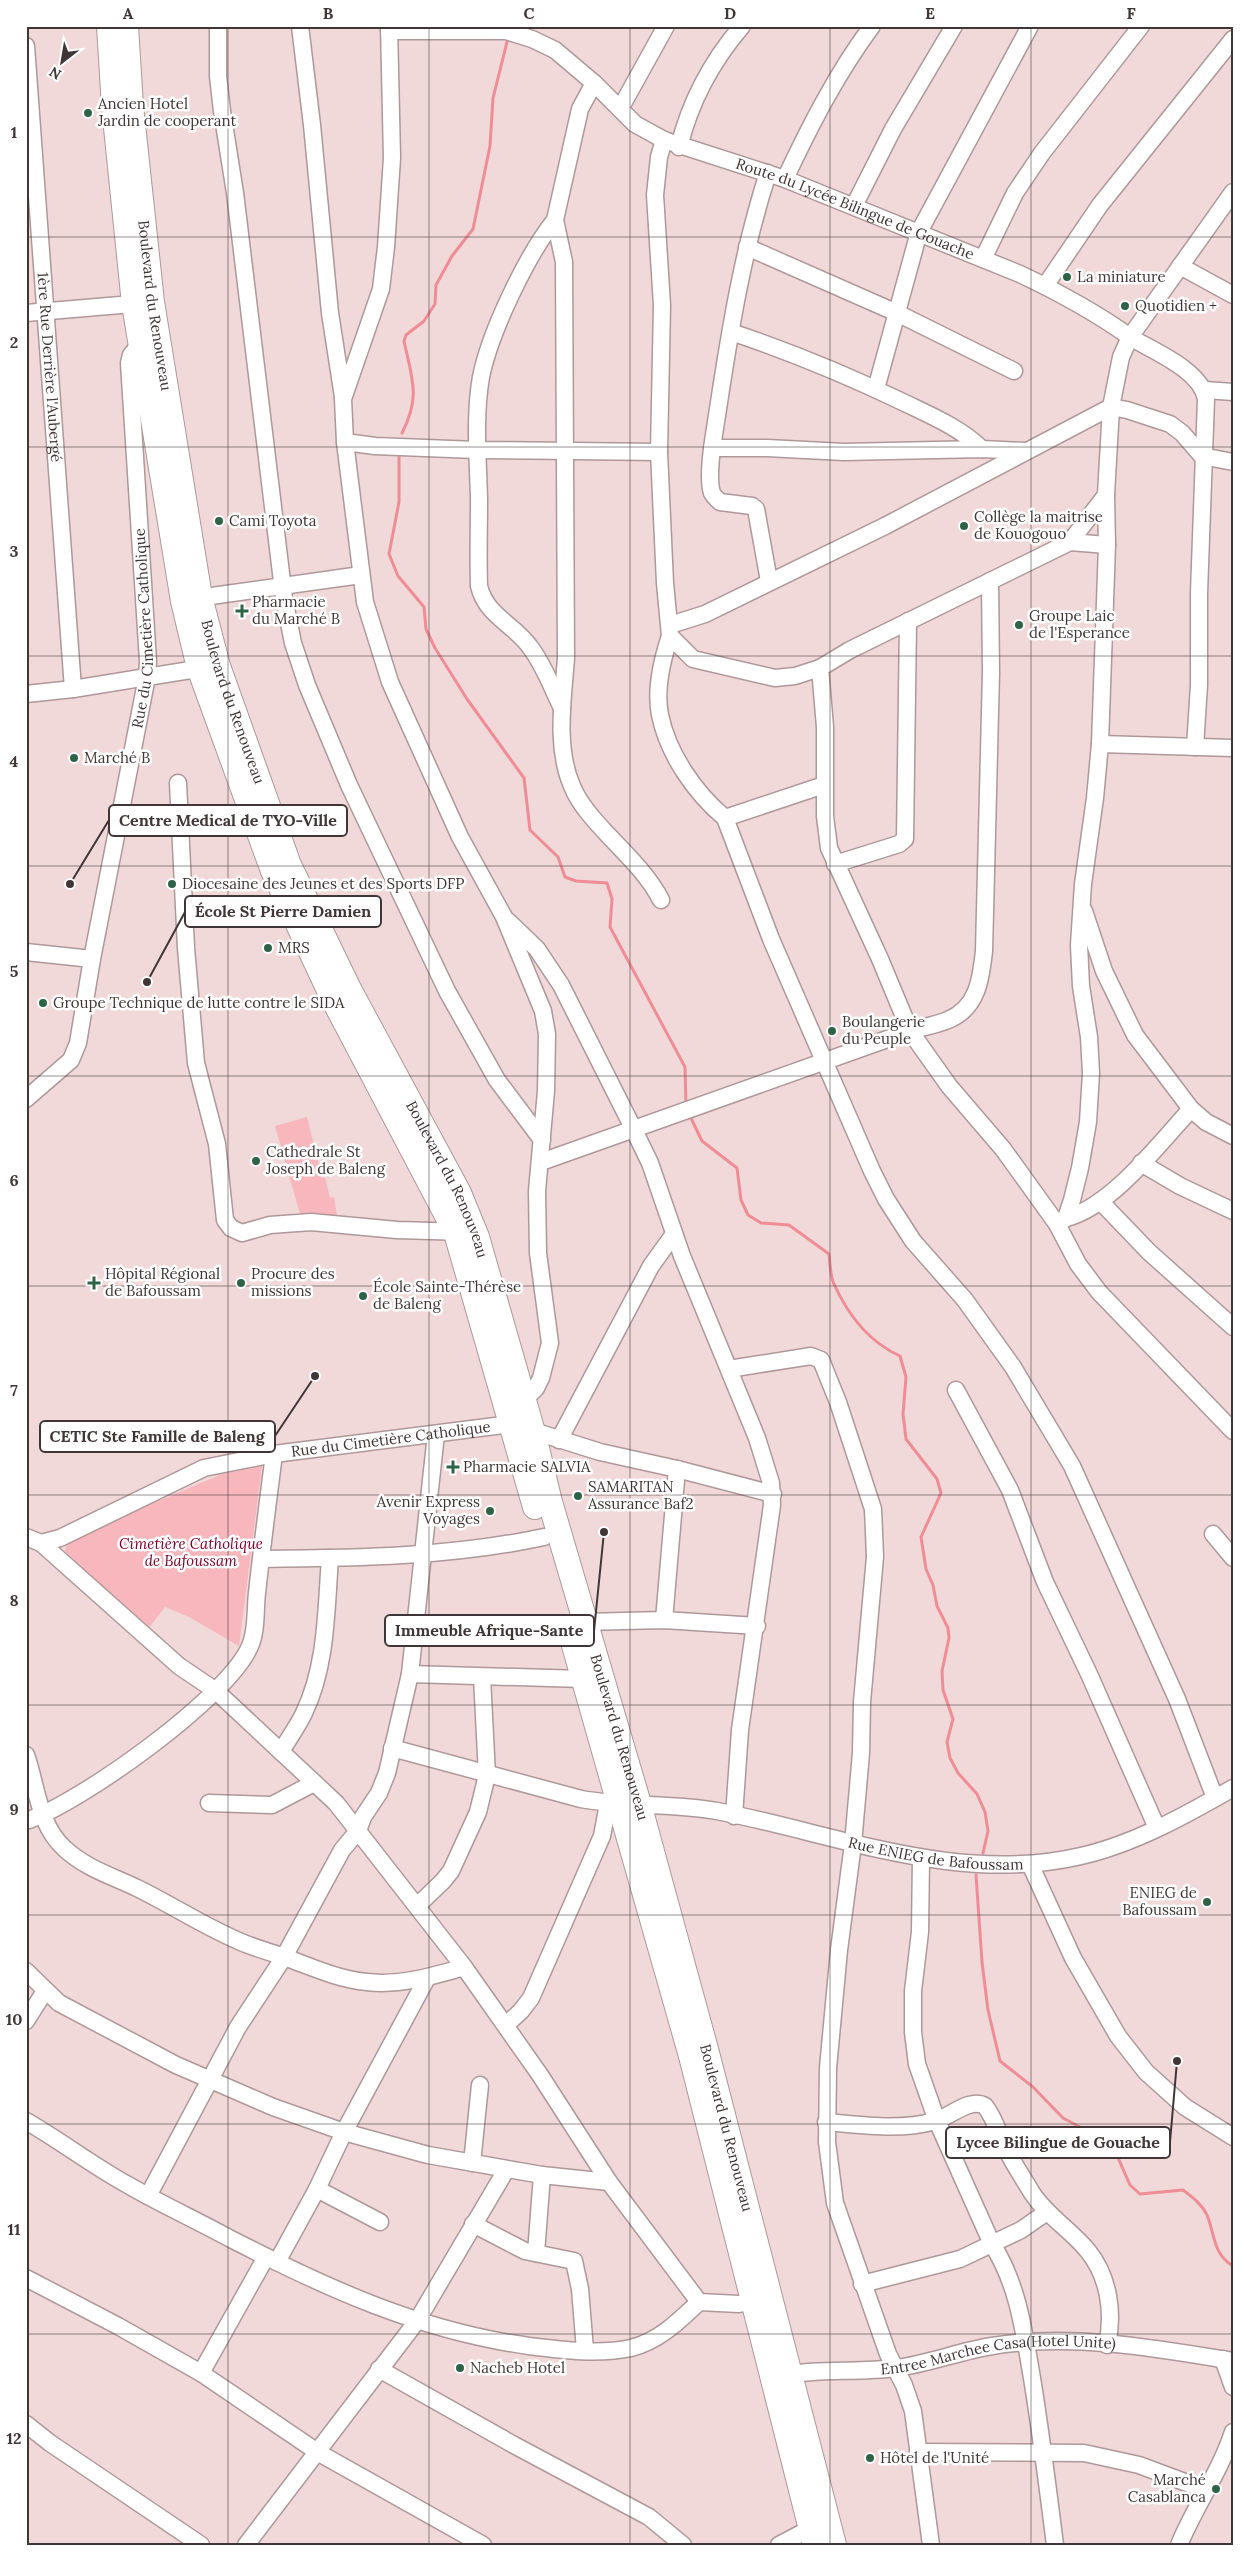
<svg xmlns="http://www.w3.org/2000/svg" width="1259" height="2571" viewBox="0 0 1259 2571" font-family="Lora,serif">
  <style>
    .green { fill: #f7b7bc }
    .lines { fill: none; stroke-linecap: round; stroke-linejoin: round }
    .stream { stroke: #ef8d97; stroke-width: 3 }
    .minor-casing { stroke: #af9899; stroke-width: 19 }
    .highway-casing { stroke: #af9899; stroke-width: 26 }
    .minor { stroke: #fff; stroke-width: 16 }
    .highway { stroke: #fff; stroke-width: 24 }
    .grid { fill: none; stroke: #403637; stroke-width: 1; stroke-opacity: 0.55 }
    .poi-dot { fill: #2f6348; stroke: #fff; stroke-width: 2 }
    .labels { text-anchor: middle; stroke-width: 5; stroke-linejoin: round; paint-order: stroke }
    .poi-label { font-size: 15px; fill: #403637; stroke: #fff; text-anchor: start }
    .street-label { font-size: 15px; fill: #403637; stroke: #fff }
    .park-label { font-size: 15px; font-style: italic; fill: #7c0027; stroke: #fff }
    .leader { fill: none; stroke: #403637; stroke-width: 2 }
    .callout-dot { fill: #403637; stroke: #fff; stroke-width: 2 }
    .callout { fill: #fff; stroke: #403637; stroke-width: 2 }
    .callout-label { font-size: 16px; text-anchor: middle; font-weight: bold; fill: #403637 }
    .neatline { fill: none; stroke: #403637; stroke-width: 2 }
    .grid-label { font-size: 16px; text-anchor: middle; font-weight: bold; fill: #403637 }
  </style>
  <rect width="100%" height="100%" fill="#f1d8d9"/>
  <g class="green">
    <path d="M 307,1117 L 322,1178 L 325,1177 L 330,1198 L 334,1197 L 337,1216 L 300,1214 L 275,1126 Z"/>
    <path d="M 262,1466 L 239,1646 L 189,1617 L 165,1607 L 148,1629 L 65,1551 L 67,1544 L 109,1522 L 222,1474 Z"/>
  </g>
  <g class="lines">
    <g class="stream">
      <path d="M 402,433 C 421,396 412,379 404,341 L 406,335 L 424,321 L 435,304 L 436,285 L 452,256 L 473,229 L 490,146 L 493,98 L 508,38"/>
      <path d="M 399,455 L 399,502 L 389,554 L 398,576 L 424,607 L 426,629 L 435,648 L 467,699 L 524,778 L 530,830 L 558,857 L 565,877 L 576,881 L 607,883 L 612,899 L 610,927 L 685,1067 L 686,1106"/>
      <path d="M 689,1114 L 702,1141 L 737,1168 L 741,1200 L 748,1215 L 761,1223 L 789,1225 L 829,1254 C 830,1263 830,1276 834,1284 C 848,1315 869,1342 900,1356 L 906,1377 L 903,1414 L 906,1439 L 937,1479 L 941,1493 L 921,1537 L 926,1569 L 933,1585 L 937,1606 L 948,1628 L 949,1638 L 942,1671 L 943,1690 L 953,1719 L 947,1742 L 950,1758 L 958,1773 L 977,1794 L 985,1812 L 988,1831 L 983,1853"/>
      <path d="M 976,1875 L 982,1962 L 988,2010 L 1000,2061 L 1033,2087 L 1063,2118 L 1112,2144 L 1130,2185 L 1140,2194 L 1183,2190 C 1192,2197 1202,2204 1207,2215 C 1215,2235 1213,2254 1233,2266"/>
    </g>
    <g class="minor-casing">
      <g id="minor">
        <path d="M 218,26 L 218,76 L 222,111 L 235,193 L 284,598 L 293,643 L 307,685 L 349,785 L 447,991 L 497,1080 L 542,1140"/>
        <path d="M 300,26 L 312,125 L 330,313 L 343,397"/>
        <path d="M 389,26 L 392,158 L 386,247 L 381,289 L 343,399 L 345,442 L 365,602 L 390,682 L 460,837 L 504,917 L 543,1011 L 547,1034 L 546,1091 L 537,1191 L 538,1253 L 550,1343 L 541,1378 L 536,1388 L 523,1401 L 516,1403"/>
        <path id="s1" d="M 389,31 L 506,31 L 532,39 L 555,50 L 594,83 L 635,124 L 664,140 L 785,179 L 1020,274 C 1058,292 1095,312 1130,337 L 1121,357 L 1111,407 L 1127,410 L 1170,424 L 1182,433 L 1202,456 L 1233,462"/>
        <path id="s2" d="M 26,46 L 73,689"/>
        <path d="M 594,83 L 580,109 L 555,220 L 564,262 L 566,658 C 563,699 555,747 572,786 C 579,804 595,821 608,835 C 627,855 648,875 661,900"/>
        <path d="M 620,109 L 666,26"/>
        <path d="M 664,140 L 659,157 L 655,195 L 662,305 L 659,452 L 665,583 L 670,636 L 693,659 L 775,678 L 795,676 L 820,668 L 850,650 L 1070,542 L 1106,495"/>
        <path d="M 679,147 C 690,102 712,61 742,26"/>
        <path d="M 768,173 C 743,250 730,330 718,409 C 715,430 706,474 712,493 C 714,497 717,499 720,502 L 752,506 L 756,509 L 769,581"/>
        <path d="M 785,179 C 810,126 837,73 872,26"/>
        <path d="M 854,206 L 893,129 L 954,26"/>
        <path d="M 555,220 C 527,255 490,332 481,377 C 474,417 478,459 479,499 C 479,528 478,557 479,586 C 486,616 514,624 530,647 C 544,665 552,688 562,708"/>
        <path d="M 747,247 L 897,313 L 1014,371"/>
        <path d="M 983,259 L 1015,193 L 1042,153 L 1141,26"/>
        <path d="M 1180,266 L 1233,295"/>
        <path d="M 1045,286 L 1100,205 L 1233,39"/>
        <path d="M 26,313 L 144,303"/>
        <path d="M 731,332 C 791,352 851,377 907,404 C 934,417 960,428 982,449"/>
        <path d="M 876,389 L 919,232 L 1030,26"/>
        <path d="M 1205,390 L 1233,392"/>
        <path d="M 345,442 L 375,446 L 476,450 L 659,452"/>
        <path d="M 712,448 L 767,448 L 844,452 L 982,449 L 1026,451"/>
        <path d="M 1070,542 L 1107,545"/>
        <path d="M 190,599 L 361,575"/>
        <path d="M 670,625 L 705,614 L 885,526 L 1111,407 L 1106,495 L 1107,545 L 1100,744 L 1095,798 L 1083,884 L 1079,945 L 1081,986 L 1089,1037 L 1091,1073 L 1088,1122 L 1080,1168 L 1072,1200 L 1066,1218 L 1057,1224"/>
        <path d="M 670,636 C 662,660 655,690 660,715 C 668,754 695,793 725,818"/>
        <path d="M 820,668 L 825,727 L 825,816 L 829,848 L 880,959 L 910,1031 L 949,1086 L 1003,1149 L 1057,1224 L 1078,1264 L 1099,1292 L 1233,1431"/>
        <path d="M 26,694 L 73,689 L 209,667"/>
        <path d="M 1100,744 L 1233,748"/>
        <path d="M 1195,747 L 1199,685 L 1199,593 L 1206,399 C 1201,370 1153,351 1130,337 L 1233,192"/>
        <path d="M 178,783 L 186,948 L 196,1063 L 217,1144 L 225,1220 L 231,1228 L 242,1233 L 270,1225 L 311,1222 L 397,1230 L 465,1232"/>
        <path d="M 824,785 L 725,818 L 771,939 L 872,1171 L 886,1199 L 913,1241 L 965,1300 L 1013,1367 L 1072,1466 L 1177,1699 L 1215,1798"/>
        <path d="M 835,864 L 899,844 L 905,839 L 908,621"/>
        <path d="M 1084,911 L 1104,971 L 1135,1035 L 1191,1109 L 1206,1122 L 1233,1136"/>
        <path d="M 508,921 L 537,949 L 561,985 L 634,1130 L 650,1163 L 682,1256 L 757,1438 L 771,1483 L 772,1505 L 740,1730 L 734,1816"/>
        <path d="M 26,952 L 92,959"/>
        <path id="s3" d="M 26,1099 L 71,1060 L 78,1043 L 92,959 L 147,677 L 148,661 L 129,363 L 131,355 L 140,344"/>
        <path d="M 541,1162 L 910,1031 C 922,1027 936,1025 948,1020 C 978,1008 981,978 984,951 L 991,673 L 990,581"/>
        <path d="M 1141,1163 L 1180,1186 L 1233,1211"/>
        <path d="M 1100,1201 L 1149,1252 L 1233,1327"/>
        <path d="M 1066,1218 C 1111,1207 1160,1143 1191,1109"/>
        <path d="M 729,1369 L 811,1356 L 821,1360 L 838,1402 L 873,1509 L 875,1557 L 862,1702 L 861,1753 L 853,1844 L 839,1950 L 828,2068 L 827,2142 L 835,2203 L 888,2354 L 904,2385 L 913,2411 L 931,2545"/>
        <path d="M 956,1390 L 1010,1490 L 1045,1582 L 1089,1674 L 1157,1828"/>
        <path d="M 559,1440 L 651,1266 L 674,1234"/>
        <path d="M 1213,1534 L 1233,1558"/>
        <path id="s4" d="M 26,1537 L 41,1543 L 60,1538 L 204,1468 L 274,1454 L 511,1424 L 600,1452 L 677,1469 L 773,1494"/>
        <path d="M 41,1543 L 179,1666 L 216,1691 L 336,1803 L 464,1967 L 540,2075 L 609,2182 L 699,2302 L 739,2304 L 763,2299"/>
        <path d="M 261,1559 C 356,1558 451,1557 544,1537"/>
        <path d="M 664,1620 L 677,1469"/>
        <path d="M 584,1622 L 664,1620 L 757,1626"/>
        <path d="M 410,1674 L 583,1679 L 592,1676"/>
        <path id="s5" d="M 392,1748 L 581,1799 C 626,1807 672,1803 717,1811 C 837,1834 957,1885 1081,1856 C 1134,1844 1186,1815 1233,1788"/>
        <path d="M 281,1752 C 288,1739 298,1726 304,1713 C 327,1665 326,1610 330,1558"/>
        <path d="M 26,1755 C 37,1786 38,1824 64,1848 C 85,1868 112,1876 137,1888 C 172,1905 205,1927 241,1942 C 255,1948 270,1952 284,1957 C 312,1967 337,1979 367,1982 C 399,1986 433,1976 464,1967"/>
        <path d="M 209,1803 L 272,1805 L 314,1783"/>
        <path d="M 26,1821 C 79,1804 229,1697 250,1646 C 257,1631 255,1609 257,1593 C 262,1547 268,1501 274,1454"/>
        <path d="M 921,1858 L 920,1932 L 913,1991 L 913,2032 L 917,2064 L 937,2121 L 992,2244 C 1018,2284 1024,2332 1032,2378 C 1041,2434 1048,2489 1055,2545"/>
        <path d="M 1030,1864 L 1073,1958 L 1118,2036 L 1146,2072 L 1185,2107 L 1233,2137"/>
        <path d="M 417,1906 L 443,1881 L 451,1871 L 478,1812 L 487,1775 L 482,1677"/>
        <path d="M 26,1971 L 59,2003 L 176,2065 L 273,2107 L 344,2132 L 428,2155 L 542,2175 L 609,2182"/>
        <path d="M 26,2021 L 45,1991"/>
        <path d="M 506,2025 L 521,2011 L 531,1998 L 602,1836 L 608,1804"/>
        <path d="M 26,2121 C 61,2141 93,2166 128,2185 C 161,2204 196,2220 229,2238 C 326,2288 420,2331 529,2346 C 561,2350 599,2355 631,2348 C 659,2341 679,2321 699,2302"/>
        <path d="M 826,2122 C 862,2125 900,2131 935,2121 C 950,2117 970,2097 985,2106 C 994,2117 999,2134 1005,2147 C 1013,2163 1023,2178 1032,2193 C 1047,2216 1071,2230 1088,2251 C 1109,2277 1114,2313 1107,2345"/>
        <path d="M 472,2163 L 480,2085"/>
        <path d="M 148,2196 L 238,2027 L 284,1957 L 342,1850 L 358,1831 L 363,1817 L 379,1793 L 387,1773 L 410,1674 L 436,1434"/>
        <path d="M 380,2222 L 317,2189 L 344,2132 L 427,1978"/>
        <path d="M 473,2224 L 525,2251 L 574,2261 L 580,2289 L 585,2350"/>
        <path d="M 536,2253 L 542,2175"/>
        <path d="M 277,2262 L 317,2189"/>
        <path d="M 26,2278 L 118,2326 L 201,2373 L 319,2453 L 483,2545"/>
        <path d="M 862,2284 L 960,2259 L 1021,2230 L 1047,2212"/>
        <path d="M 1223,2359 L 1233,2387"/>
        <path d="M 379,2369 L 514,2445 L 649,2517 L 683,2545"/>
        <path d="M 201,2373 L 266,2257"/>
        <path id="s6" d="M 779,2376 C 818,2368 857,2373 896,2368 C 928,2364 960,2351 992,2346 C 1071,2333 1155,2348 1233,2361"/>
        <path d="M 26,2424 L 50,2443 L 201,2545"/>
        <path d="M 918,2452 L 1084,2453 L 1139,2465 L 1206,2490"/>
        <path d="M 246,2545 L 417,2321 L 506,2170"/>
        <path d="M 779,2545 L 819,2524"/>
        <path d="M 1179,2545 C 1195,2506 1220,2472 1233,2432"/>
      </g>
    </g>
    <g class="highway-casing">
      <g id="highway">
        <path d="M 109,26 L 114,108 L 134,304 L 183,601 L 199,668 L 273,871 L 333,999 L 456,1233 L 535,1507"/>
        <path id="s7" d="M 126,26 L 131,106 L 152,302 L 200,597 L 218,666 L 289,865 L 349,989 L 459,1193 L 477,1237 L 533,1432 L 550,1502 L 639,1804 L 707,2053 L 834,2545"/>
        <path d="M 569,1628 L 691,2056 L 815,2545"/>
      </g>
    </g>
    <use href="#minor" class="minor"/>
    <use href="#highway" class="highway"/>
  </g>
  <path class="grid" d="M 228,26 L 228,2545M 429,26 L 429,2545M 630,26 L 630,2545M 830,26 L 830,2545M 1031,26 L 1031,2545M 26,237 L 1233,237M 26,447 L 1233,447M 26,656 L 1233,656M 26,866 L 1233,866M 26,1076 L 1233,1076M 26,1286 L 1233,1286M 26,1495 L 1233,1495M 26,1705 L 1233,1705M 26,1915 L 1233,1915M 26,2124 L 1233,2124M 26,2334 L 1233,2334"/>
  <g class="poi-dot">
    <circle cx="88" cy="113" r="5"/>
    <circle cx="1067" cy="277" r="5"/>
    <circle cx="1125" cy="306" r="5"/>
    <circle cx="219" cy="521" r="5"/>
    <circle cx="964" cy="526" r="5"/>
    <path d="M239.5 603.5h5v5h5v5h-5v5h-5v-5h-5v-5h5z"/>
    <circle cx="1019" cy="625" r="5"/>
    <circle cx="74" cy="758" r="5"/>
    <circle cx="172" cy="884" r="5"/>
    <circle cx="268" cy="948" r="5"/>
    <circle cx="43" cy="1003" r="5"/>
    <circle cx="832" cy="1031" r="5"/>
    <circle cx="256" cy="1161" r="5"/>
    <path d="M91.5 1275.5h5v5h5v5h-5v5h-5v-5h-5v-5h5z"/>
    <circle cx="241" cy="1283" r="5"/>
    <circle cx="363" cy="1296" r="5"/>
    <path d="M450.5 1459.5h5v5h5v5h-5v5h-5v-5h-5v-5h5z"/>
    <circle cx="578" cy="1496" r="5"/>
    <circle cx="490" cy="1511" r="5"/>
    <circle cx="1207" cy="1902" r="5"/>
    <circle cx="460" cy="2368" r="5"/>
    <circle cx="870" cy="2458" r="5"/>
    <circle cx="1216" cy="2489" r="5"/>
  </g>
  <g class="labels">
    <g class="poi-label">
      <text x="98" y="109">Ancien Hotel<tspan x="98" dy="17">Jardin de cooperant</tspan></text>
      <text x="1077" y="282">La miniature</text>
      <text x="1135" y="311">Quotidien +</text>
      <text x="974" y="522">Collège la maitrise<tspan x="974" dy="17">de Kouogouo</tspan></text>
      <text x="229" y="526">Cami Toyota</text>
      <text x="252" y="607">Pharmacie<tspan x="252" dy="17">du Marché B</tspan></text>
      <text x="1029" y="621">Groupe Laic<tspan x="1029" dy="17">de l'Esperance</tspan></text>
      <text x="84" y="763">Marché B</text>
      <text x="182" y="889">Diocesaine des Jeunes et des Sports DFP</text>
      <text x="278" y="953">MRS</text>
      <text x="53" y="1008">Groupe Technique de lutte contre le SIDA</text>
      <text x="842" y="1027">Boulangerie<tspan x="842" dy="17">du Peuple</tspan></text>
      <text x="266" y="1157">Cathedrale St<tspan x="266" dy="17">Joseph de Baleng</tspan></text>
      <text x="105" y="1279">Hôpital Régional<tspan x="105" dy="17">de Bafoussam</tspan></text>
      <text x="251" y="1279">Procure des<tspan x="251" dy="17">missions</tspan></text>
      <text x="373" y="1292">École Sainte-Thérèse<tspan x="373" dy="17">de Baleng</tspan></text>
      <text x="463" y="1472">Pharmacie SALVIA</text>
      <text x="588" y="1492">SAMARITAN<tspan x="588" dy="17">Assurance Baf2</tspan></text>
      <text x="480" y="1507" text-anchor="end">Avenir Express<tspan x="480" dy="17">Voyages</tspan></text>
      <text x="1197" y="1898" text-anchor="end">ENIEG de<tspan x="1197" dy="17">Bafoussam</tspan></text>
      <text x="470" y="2373">Nacheb Hotel</text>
      <text x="880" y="2463">Hôtel de l'Unité</text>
      <text x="1206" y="2485" text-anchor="end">Marché<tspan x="1206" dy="17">Casablanca</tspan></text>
    </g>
    <g class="street-label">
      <text dy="5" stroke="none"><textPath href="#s1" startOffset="515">Route du Lycée Bilingue de Gouache</textPath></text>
      <text dy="5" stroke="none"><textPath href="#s7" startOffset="281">Boulevard du Renouveau</textPath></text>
      <text dy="5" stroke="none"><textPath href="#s2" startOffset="322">1ère Rue Derrière l'Aubergé</textPath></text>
      <text dy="5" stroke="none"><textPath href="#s3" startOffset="499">Rue du Cimetière Catholique</textPath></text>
      <text dy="5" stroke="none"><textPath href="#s7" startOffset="686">Boulevard du Renouveau</textPath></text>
      <text dy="5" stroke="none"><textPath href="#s7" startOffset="1211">Boulevard du Renouveau</textPath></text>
      <text dy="5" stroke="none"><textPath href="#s4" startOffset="385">Rue du Cimetière Catholique</textPath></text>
      <text dy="5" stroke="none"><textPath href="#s7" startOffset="1796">Boulevard du Renouveau</textPath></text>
      <text dy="5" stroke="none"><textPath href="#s5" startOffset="556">Rue ENIEG de Bafoussam</textPath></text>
      <text dy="5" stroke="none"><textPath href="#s7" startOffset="2201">Boulevard du Renouveau</textPath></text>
      <text dy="5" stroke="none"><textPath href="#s6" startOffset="221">Entree Marchee Casa(Hotel Unite)</textPath></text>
    </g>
    <g class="park-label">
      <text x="191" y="1549">Cimetière Catholique<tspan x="191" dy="17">de Bafoussam</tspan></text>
    </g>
  </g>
  <path class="leader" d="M70 884L109 820M147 982L185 912M315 1376L275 1436M604 1532L594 1631M1177 2061L1170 2142"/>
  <g class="callout-dot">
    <circle cx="70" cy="884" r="5"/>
    <circle cx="147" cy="982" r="5"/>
    <circle cx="315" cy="1376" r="5"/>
    <circle cx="604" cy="1532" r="5"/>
    <circle cx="1177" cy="2061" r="5"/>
  </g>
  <g class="callout">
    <rect x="109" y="805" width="238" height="31" rx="5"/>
    <rect x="185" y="896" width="196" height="31" rx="5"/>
    <rect x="40" y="1421" width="235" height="31" rx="5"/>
    <rect x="385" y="1615" width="209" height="31" rx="5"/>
    <rect x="946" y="2127" width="224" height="31" rx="5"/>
  </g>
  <g class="callout-label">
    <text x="228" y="826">Centre Medical de TYO-Ville</text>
    <text x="283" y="917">École St Pierre Damien</text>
    <text x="157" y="1442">CETIC Ste Famille de Baleng</text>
    <text x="489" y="1636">Immeuble Afrique-Sante</text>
    <text x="1058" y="2148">Lycee Bilingue de Gouache</text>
  </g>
  <rect width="1259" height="2571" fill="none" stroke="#ffffff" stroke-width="55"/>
  <g transform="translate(62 62) rotate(211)" stroke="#ffffff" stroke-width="4" paint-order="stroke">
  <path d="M0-4L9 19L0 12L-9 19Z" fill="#403637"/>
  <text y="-8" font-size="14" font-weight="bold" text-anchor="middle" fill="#403637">N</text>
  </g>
  <rect x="28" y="28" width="1204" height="2516" class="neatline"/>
  <g class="grid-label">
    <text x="128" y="19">A</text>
    <text x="328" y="19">B</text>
    <text x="529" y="19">C</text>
    <text x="730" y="19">D</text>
    <text x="930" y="19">E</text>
    <text x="1131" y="19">F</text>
    <text x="14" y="138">1</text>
    <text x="14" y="348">2</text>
    <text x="14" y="557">3</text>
    <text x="14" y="767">4</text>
    <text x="14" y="977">5</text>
    <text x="14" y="1186">6</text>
    <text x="14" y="1396">7</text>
    <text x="14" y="1606">8</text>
    <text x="14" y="1815">9</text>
    <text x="14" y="2025">10</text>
    <text x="14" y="2235">11</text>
    <text x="14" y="2444">12</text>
  </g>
</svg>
